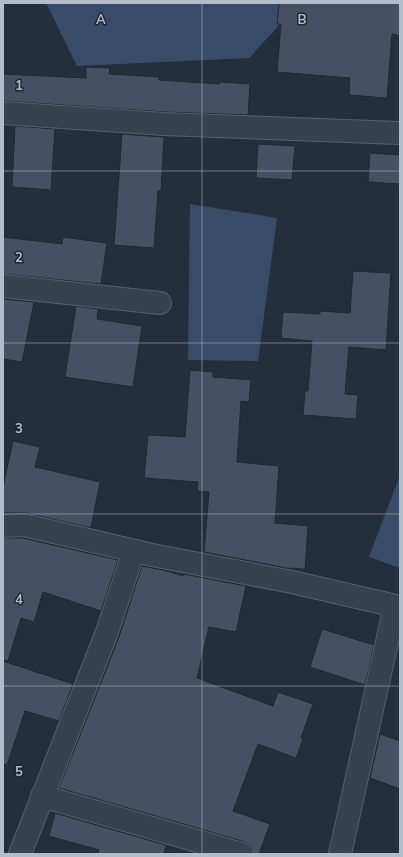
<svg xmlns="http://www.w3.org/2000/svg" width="403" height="857" viewBox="0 0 403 857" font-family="Mulish,sans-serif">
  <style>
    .water { fill: #394c67 }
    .building { fill: #455162; stroke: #1f2835 }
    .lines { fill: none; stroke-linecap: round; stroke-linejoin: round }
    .street-casing { stroke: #565f6c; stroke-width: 24 }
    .street { stroke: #38414e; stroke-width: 22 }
    .grid { fill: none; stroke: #b4bcc9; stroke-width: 1; stroke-opacity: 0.55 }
    .grid-label { font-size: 13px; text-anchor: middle; font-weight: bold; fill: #b4bcc9; stroke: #1d2633; stroke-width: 3; stroke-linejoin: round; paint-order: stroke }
  </style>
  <rect width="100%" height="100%" fill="#242f3e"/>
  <g class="water">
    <path d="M 47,3 L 284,3 L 284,20 L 249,58 L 77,66 L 47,5 Z"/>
    <path d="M 190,204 L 277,218 L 258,361 L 188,360 Z"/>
    <path d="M 400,475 L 400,568 L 369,557 Z"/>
  </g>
  <g class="building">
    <path d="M 279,3 L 400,3 L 400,36 L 392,34 L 387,98 L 349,95 L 350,78 L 277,72 L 281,24 L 277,24 Z"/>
    <path d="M 86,67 L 110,68 L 109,74 L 159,77 L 159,80 L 220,84 L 220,82 L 250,84 L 248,115 L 165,112 L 3,101 L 3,74 L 86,78 Z"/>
    <path d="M 15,126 L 55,129 L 51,190 L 12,187 Z"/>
    <path d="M 122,134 L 164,137 L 161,191 L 158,191 L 154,248 L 114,245 Z"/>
    <path d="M 258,144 L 295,146 L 292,180 L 256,178 Z"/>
    <path d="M 370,153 L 400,155 L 400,184 L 368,182 Z"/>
    <path d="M 3,237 L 62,244 L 63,237 L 107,243 L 101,284 L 3,274 Z"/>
    <path d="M 353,271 L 391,273 L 386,350 L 349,347 L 345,394 L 358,395 L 356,419 L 303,415 L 305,391 L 308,391 L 312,341 L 281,338 L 283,312 L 320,314 L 320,311 L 350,313 Z"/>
    <path d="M 3,299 L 34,302 L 22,362 L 3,359 Z"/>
    <path d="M 76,306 L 98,309 L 97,319 L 142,326 L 133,387 L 65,377 Z"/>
    <path d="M 190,370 L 213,372 L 213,377 L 251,380 L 249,402 L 241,401 L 237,462 L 279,466 L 275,523 L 308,526 L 305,569 L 286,568 L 204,552 L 209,492 L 197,491 L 198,482 L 144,478 L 148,435 L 185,437 Z"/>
    <path d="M 13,441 L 40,447 L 35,467 L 100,482 L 91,528 L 27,513 L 3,513 L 3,487 Z"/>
    <path d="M 3,538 L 23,538 L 118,560 L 101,611 L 43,592 L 34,622 L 21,618 L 8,661 L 3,660 Z"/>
    <path d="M 142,566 L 163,570 L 183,576 L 184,574 L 246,586 L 236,632 L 209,627 L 197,678 L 273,706 L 278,692 L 313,704 L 301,738 L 303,739 L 296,758 L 258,744 L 233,811 L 270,824 L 259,854 L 254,854 L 251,846 L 245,842 L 59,788 L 119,637 Z"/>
    <path d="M 322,629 L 374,645 L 365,685 L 310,667 Z"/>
    <path d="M 3,661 L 73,684 L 59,721 L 25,711 L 7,765 L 3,764 Z"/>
    <path d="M 380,734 L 400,741 L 400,789 L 370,778 Z"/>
    <path d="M 55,813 L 166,845 L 164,854 L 98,854 L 99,850 L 49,836 Z"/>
  </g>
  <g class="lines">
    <g class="street-casing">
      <g id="street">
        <path d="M 3,113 L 164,124 L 399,133"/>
        <path d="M 3,286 L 160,303"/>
        <path d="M 3,526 L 24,525 L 152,555 L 292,582 L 400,607"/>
        <path d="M 42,796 L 242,854"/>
        <path d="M 20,854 L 107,632 L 134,551"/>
        <path d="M 340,854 L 395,606"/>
      </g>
    </g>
    <use href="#street" class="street"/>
  </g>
  <path class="grid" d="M 202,3 L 202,854M 3,171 L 400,171M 3,343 L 400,343M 3,514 L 400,514M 3,686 L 400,686"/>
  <g class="grid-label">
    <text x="101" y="24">A</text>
    <text x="302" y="24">B</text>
    <text x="19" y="90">1</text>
    <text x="19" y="262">2</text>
    <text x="19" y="433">3</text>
    <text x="19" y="604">4</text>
    <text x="19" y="776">5</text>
  </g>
  <rect width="403" height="857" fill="none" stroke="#b4bcc9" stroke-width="8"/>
</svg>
